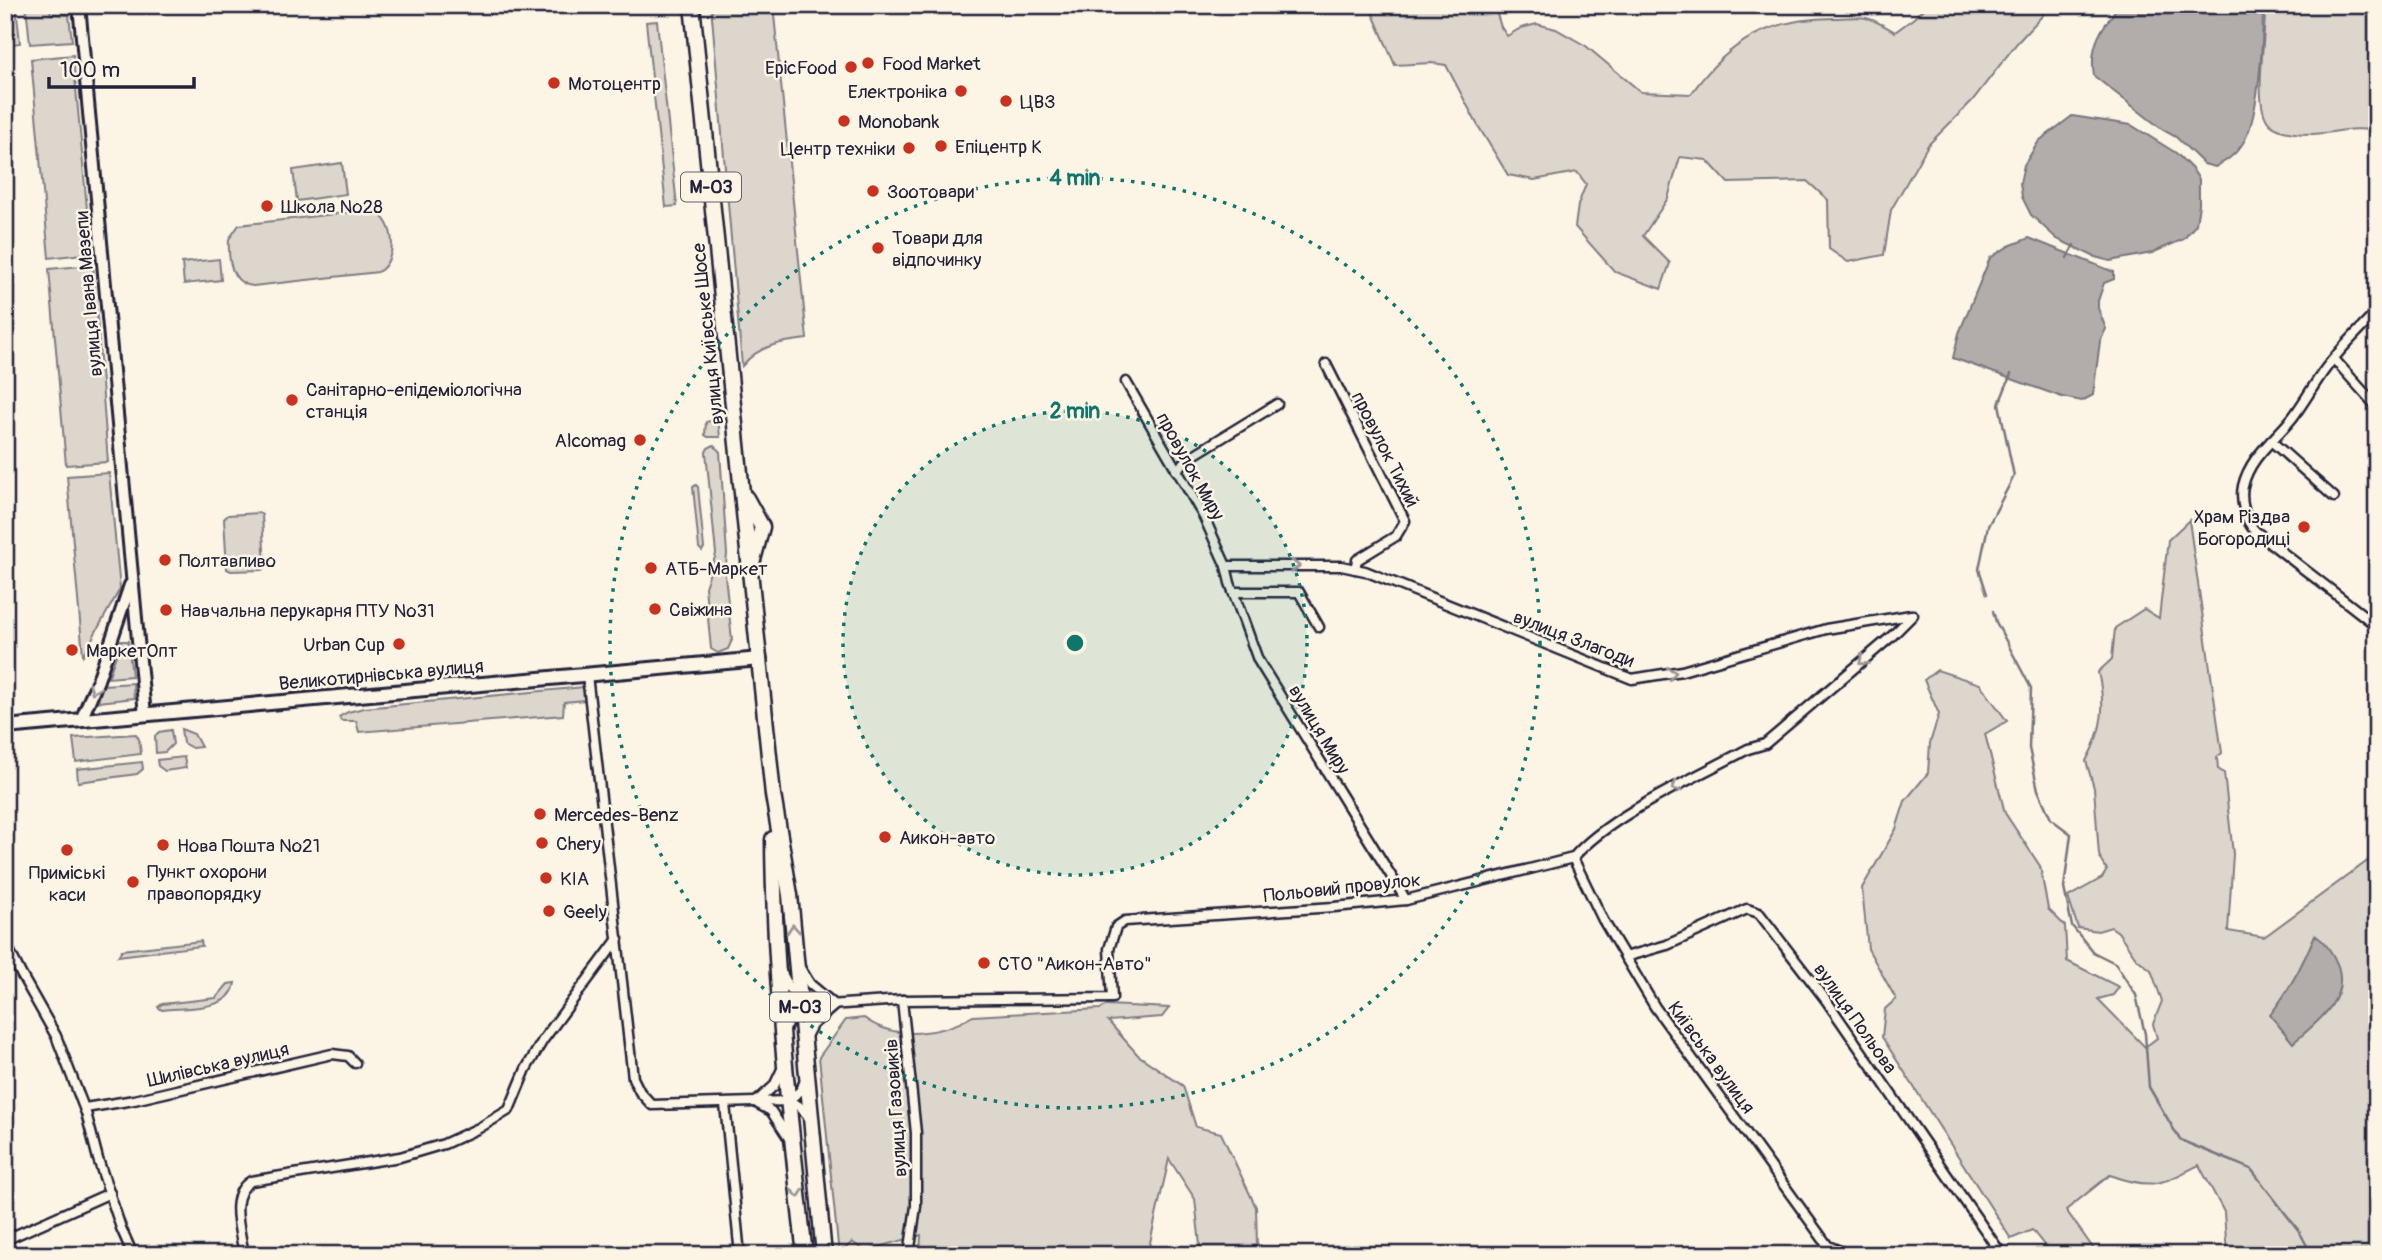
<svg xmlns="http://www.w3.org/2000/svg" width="2382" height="1260" viewBox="0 0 2382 1260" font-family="Pangolin,sans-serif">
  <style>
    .green { fill: #dcd6cc; stroke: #7f7c84; stroke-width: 2 }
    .water { fill: #b2adab; stroke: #78757e; stroke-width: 2 }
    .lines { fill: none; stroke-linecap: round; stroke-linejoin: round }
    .stream { stroke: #78757e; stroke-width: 2.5 }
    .street-casing { stroke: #22223b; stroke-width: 13 }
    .secondary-casing { stroke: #22223b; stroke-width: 16 }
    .primary-casing { stroke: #22223b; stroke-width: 18 }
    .highway-casing { stroke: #22223b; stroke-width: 19 }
    .street { stroke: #fcf5e5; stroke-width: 8 }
    .secondary { stroke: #fcf5e5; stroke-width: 10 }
    .primary { stroke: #fcf5e5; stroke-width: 12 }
    .highway { stroke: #fcf5e5; stroke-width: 14 }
    .oneway { stroke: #9a9698 }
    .ring { fill: none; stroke: #0f766e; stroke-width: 3.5; stroke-dasharray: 3.5 7 }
    .poi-dot { fill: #c8321e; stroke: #fcf5e5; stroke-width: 2.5 }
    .labels { text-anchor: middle; stroke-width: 5; stroke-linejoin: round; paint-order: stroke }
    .shield { fill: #fcf5e5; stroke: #63616e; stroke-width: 2 }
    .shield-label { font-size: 18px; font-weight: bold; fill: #22223b }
    .poi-label { font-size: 19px; fill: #22223b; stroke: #fcf5e5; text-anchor: start }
    .street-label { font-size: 19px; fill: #22223b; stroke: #fcf5e5 }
    .centre { fill: #0f766e; stroke: #fcf5e5; stroke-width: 3.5 }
    .ring-label { font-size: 21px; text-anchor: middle; font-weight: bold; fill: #0f766e; stroke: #fcf5e5; stroke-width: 5; stroke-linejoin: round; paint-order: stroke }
  </style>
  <rect width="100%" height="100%" fill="#fcf5e5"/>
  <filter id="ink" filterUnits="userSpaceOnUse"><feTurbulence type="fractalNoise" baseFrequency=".0143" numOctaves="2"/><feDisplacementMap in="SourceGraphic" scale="14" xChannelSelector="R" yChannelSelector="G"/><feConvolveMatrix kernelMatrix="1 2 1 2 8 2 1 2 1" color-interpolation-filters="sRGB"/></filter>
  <g filter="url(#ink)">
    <g class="green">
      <path d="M 5,5 L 16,5 L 20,43 L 5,45 Z"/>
      <path d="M 26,5 L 49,5 L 51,14 L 69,15 L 72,41 L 30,44 Z"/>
      <path d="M 711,5 L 773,5 L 807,339 C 781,342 759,345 742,366 Z"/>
      <path d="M 1369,5 L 1494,5 L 1501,27 L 1507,36 L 1521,28 L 1537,24 L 1556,29 L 1586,46 L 1641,92 L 1691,94 C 1729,40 1772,17 1838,18 C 1847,18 1857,16 1866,18 C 1876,20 1886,27 1895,32 L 1914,18 L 1927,5 L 2047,5 L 2043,15 L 2017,43 L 1972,101 L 1928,145 L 1891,210 L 1884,255 L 1848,262 L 1829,249 L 1828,200 L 1807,181 L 1728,183 L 1707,160 L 1680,157 L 1668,198 L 1643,236 L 1670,263 L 1661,289 L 1615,272 L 1575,227 L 1578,205 L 1586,184 L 1577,172 L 1534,180 L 1508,175 L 1477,124 L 1446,65 L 1431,63 L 1395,65 Z"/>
      <path d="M 2265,5 L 2377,5 L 2377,131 C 2354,126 2334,133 2312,134 C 2299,134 2279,133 2270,124 C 2251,107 2267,31 2265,5 Z"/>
      <path d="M 657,21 L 677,206 L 666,207 L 646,22 Z"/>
      <path d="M 73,55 L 91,253 L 49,258 L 31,59 Z"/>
      <path d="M 342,163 L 346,194 L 297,201 L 293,170 Z"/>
      <path d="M 369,210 C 395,214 400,259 378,272 L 253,286 C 230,284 228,258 229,239 L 239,225 Z"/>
      <path d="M 219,259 L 221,280 L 184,284 L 182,263 Z"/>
      <path d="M 93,265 L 108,462 L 66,465 L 49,269 Z"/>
      <path d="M 718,419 L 720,437 L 708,437 L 705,435 L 706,422 Z"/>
      <path d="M 714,445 L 720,452 L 727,554 L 725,575 L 732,640 L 728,649 L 718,653 L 711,649 L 705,587 L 716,554 L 706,452 L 708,448 Z"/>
      <path d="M 109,473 L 120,589 L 83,655 L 67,476 Z"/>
      <path d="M 696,485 L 698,487 L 704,548 L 702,551 L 699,548 L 693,487 Z"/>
      <path d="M 259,513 L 262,515 L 265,567 L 262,570 L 231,571 L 227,569 L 224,519 L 228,515 Z"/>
      <path d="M 2189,520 L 2222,753 L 2217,757 L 2218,769 L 2224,773 L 2233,854 L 2228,931 L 2264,937 L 2377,854 L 2377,1255 L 2227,1255 L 2224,1212 L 2199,1165 C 2160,1185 2152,1190 2110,1175 L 2066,1210 L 2098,1255 L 2052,1255 L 2032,1230 L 2011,1239 L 1882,1037 L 1885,1009 L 1896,999 L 1868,949 L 1862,888 L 1896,829 L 1905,801 L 1928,773 L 1930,743 L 1939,714 L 1924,680 L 1937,670 L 1980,684 L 2007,721 L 1985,734 L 2005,813 L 2040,866 L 2048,909 L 2065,926 L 2067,961 L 2119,987 L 2113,995 L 2098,999 L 2145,1047 L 2157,1038 L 2153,1024 L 2162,1001 L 2151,970 L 2136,958 L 2118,932 L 2111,927 L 2098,931 L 2078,928 L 2068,897 L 2102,878 L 2107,870 L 2099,855 L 2094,788 L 2086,761 C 2103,730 2106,706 2098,672 L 2112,659 L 2115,628 L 2144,609 L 2159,618 L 2168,540 Z"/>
      <path d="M 121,641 L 128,641 L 132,676 L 108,678 Z"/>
      <path d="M 133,683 L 134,698 L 98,702 L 103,685 Z"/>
      <path d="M 584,687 L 585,700 L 564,702 L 563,715 L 359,732 L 356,721 L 341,721 L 339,717 L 348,712 L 364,708 Z"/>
      <path d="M 181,729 L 194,734 L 201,747 L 192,748 L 183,743 Z"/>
      <path d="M 171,730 L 173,744 L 165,752 L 156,753 L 155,736 L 159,732 Z"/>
      <path d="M 136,734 L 139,739 L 141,754 L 76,762 L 73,738 Z"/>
      <path d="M 184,757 L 186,768 L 165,771 L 158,766 L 157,760 Z"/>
      <path d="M 142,762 L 143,769 L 137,774 L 78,782 L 77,769 Z"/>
      <path d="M 201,941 L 202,946 L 118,956 L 122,950 Z"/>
      <path d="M 235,983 C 231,1012 185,1007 162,1010 L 158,1007 L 162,1004 L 216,998 L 228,984 Z"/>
      <path d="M 1107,1005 L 1169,1008 L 1162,1017 L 1108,1021 L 1138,1055 L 1183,1086 L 1196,1127 L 1221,1133 L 1256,1207 L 1257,1245 L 1242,1255 L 1201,1255 L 1195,1199 L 1169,1159 L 1149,1247 L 1128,1255 L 920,1255 L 921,1235 L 865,1251 L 852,1242 L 839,1255 L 819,1057 L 846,1020 L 864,1018 C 895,1041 941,1035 973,1016 L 1100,1009 Z"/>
    </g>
    <g class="water">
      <path d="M 2117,5 L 2263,5 C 2263,37 2260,122 2241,146 C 2234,156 2226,161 2215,167 L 2204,164 L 2176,137 L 2163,130 L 2094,76 C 2091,58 2094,41 2105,25 C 2110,18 2114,14 2117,5 Z"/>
      <path d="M 2072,116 L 2131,125 L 2176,153 L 2192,169 L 2199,179 L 2199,205 L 2196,224 L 2184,239 L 2152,253 L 2110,261 L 2095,257 L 2057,239 L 2031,215 L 2022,197 L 2020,183 L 2024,165 L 2039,141 Z"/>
      <path d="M 2029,238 L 2114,272 L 2114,279 L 2104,283 L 2098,301 L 2098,308 L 2106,329 L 2100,341 L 2093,395 L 2082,401 L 2062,397 L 1953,358 L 1959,333 L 1990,258 L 2009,246 Z"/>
      <path d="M 2315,935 C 2327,943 2333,953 2338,966 C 2349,1000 2316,1023 2293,1043 L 2270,1015 C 2290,990 2303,964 2315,935 Z"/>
    </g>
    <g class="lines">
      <g class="stream">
        <path d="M 2067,258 L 2074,245"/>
        <path d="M 1987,594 L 1979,569 L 1988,526 L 2014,476 L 1999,404 L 2011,374"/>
        <path d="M 1993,611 L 1996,622 L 2031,688 L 2029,748 L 2038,790 L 2051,819 L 2071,834 L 2064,888 L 2072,926 L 2093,952 L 2115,963 L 2136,995 L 2145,1034 L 2149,1087 L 2180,1140 L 2251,1169 L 2299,1231 L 2312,1255"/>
      </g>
      <g class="street-casing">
        <g id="street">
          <path d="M 2377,312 C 2359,330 2341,348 2326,368 C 2314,384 2305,401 2293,417 C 2275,440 2250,456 2243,486 C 2240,501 2245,520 2255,531 L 2377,626"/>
          <path d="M 2334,359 L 2377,407"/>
          <path d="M 1326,364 L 1405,521 L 1396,536 L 1357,560 L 1355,569"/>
          <path d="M 1126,382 L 1204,517 L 1226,566 L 1230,583 L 1258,660 L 1406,900"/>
          <path d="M 2271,441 L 2334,497"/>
          <path d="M 1176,470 L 1192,456 L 1277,404"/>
          <path d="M 1226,566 L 1341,566 L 1365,571 L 1632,679 L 1682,671 L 1826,629 L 1911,615"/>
          <path d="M 1233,592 L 1299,592 L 1319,627"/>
          <path d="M 587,675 L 633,1078 L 640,1092 L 652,1105 L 788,1101 L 799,1106 L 809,1117"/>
          <path d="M 1573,858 L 1603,920 L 1655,1007 L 1828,1246 L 1850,1255"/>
          <path d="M 5,942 L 21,974 L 56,1036 L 86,1113 L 98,1159 L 121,1228 L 133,1255"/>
          <path d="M 1625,957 L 1667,945 L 1747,909 L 1759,913 L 1826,1000 L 1998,1249 L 1983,1255"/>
          <path d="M 799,966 L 810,984 L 835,1005 L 812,1025 L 805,1038"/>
          <path d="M 782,973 L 798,1005"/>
          <path d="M 902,1000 L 916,1133 L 916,1206 L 909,1255"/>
          <path d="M 800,1007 L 902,1000 L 1112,998 L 1109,949 L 1116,927 L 1125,921 L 1334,907 L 1406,900 L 1573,858 C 1608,816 1698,776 1748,749 L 1765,744 L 1892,636 L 1913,615"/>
          <path d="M 785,1030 L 790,1018 L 800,1007"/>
          <path d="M 757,1101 L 774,1086 L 783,1067"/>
          <path d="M 788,1101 L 800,1091 L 806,1079"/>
          <path d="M 725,1104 L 740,1255"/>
          <path d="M 758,1104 L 771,1111 L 788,1137"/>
          <path d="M 85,1108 L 134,1100 L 332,1054 L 348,1056 L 355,1063"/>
          <path d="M 5,1240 L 110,1193"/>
          <path d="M 244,1255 C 241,1232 227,1195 251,1181 L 400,1157 L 444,1144 L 479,1128 L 509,1110 L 526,1069 L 543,1040 L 618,939"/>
        </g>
      </g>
      <g class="secondary-casing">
        <g id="secondary">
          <path d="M 79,5 L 145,715"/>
          <path d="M 81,720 L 98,680 L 130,585"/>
        </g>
      </g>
      <g class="primary-casing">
        <path id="primary" d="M 5,727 L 760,659"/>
      </g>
      <g class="highway-casing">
        <g id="highway">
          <path d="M 692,5 L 773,795 L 790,895 L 824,1255"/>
          <path d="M 746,498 L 762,527 L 753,560"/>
          <path d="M 773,839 C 774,978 789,1117 805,1255"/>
        </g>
      </g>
      <use href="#street" class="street"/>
      <use href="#secondary" class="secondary"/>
      <use href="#primary" class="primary"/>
      <use href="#highway" class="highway"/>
    </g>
    <defs><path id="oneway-chevron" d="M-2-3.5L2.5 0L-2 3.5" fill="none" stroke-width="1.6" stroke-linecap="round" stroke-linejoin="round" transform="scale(1.75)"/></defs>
    <g class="oneway">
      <use href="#oneway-chevron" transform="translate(1295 566)"/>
      <use href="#oneway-chevron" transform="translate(1863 661) rotate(140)"/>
      <use href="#oneway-chevron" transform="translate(1672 673) rotate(-11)"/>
      <use href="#oneway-chevron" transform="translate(94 689) rotate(113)"/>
      <use href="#oneway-chevron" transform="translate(1676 787) rotate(152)"/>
      <use href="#oneway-chevron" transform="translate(793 929) rotate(-95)"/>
      <use href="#oneway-chevron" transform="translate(798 1193) rotate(84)"/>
    </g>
  </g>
  <circle cx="1075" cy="643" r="232" fill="#0f766e" fill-opacity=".12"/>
  <g class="ring">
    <circle cx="1075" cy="643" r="232"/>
    <circle cx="1075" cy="643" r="465"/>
  </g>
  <g class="poi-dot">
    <circle cx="868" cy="63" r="7"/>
    <circle cx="851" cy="67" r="7"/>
    <circle cx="554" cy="83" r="7"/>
    <circle cx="961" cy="91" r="7"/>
    <circle cx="1006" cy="101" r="7"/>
    <circle cx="844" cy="121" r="7"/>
    <circle cx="941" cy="146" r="7"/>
    <circle cx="909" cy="148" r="7"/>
    <circle cx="873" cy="191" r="7"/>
    <circle cx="267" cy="206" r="7"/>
    <circle cx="878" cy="248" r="7"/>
    <circle cx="292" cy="400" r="7"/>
    <circle cx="640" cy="440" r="7"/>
    <circle cx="2304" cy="527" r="7"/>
    <circle cx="165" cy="560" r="7"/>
    <circle cx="651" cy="568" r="7"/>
    <circle cx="655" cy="609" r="7"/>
    <circle cx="166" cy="610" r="7"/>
    <circle cx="399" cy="644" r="7"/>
    <circle cx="72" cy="650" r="7"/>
    <circle cx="540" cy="814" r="7"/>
    <circle cx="885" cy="837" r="7"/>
    <circle cx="542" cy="843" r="7"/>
    <circle cx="163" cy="845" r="7"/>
    <circle cx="67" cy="850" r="7"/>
    <circle cx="546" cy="878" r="7"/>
    <circle cx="133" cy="882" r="7"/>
    <circle cx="549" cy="911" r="7"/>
    <circle cx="984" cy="963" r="7"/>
  </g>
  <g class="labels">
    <g class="shield">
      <rect x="681" y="172.5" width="60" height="29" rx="5"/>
      <rect x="770" y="992.5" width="60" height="29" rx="5"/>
    </g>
    <g class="shield-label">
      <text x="711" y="193">М-03</text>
      <text x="800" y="1013">М-03</text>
    </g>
    <g class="poi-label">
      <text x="882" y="70">Food Market</text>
      <text x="837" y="74" text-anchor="end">EpicFood</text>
      <text x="568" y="90">Мотоцентр</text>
      <text x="947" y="98" text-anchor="end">Електроніка</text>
      <text x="1020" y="108">ЦВЗ</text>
      <text x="858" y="128">Monobank</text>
      <text x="955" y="153">Епіцентр К</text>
      <text x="895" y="155" text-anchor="end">Центр техніки</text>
      <text x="887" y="198">Зоотовари</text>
      <text x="281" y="213">Школа №28</text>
      <text x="892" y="244">Товари для<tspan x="892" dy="22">відпочинку</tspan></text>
      <text x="306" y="396">Санітарно-епідеміологічна<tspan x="306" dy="22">станція</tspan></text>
      <text x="626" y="447" text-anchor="end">Alcomag</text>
      <text x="2290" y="523" text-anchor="end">Храм Різдва<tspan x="2290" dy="22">Богородиці</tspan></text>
      <text x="179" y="567">Полтавпиво</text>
      <text x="665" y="575">АТБ-Маркет</text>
      <text x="669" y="616">Свіжина</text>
      <text x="180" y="617">Навчальна перукарня ПТУ №31</text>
      <text x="385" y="651" text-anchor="end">Urban Cup</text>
      <text x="86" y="657">МаркетОпт</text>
      <text x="554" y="821">Mercedes-Benz</text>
      <text x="899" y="844">Аикон-авто</text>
      <text x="556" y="850">Chery</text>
      <text x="177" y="852">Нова Пошта №21</text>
      <text x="147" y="878">Пункт охорони<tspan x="147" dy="22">правопорядку</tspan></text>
      <text x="67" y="879" text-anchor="middle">Приміські<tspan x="67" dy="22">каси</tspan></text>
      <text x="560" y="885">KIA</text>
      <text x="563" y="918">Geely</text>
      <text x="998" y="970">СТО "Аикон-Авто"</text>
    </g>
    <g class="street-label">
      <text transform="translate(88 294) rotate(-95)" y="7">вулиця Івана Мазепи</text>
      <text transform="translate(707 334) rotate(-96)" y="7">вулиця Київське Шосе</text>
      <text transform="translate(1386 449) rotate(63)" y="7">провулок Тихий</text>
      <text transform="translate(1191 466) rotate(61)" y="7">провулок Миру</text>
      <text transform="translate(1574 638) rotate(21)" y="7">вулиця Злагоди</text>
      <text transform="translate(381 674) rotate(-5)" y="7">Великотирнівська вулиця</text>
      <text transform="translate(1320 729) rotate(59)" y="7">вулиця Миру</text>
      <text transform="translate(1342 887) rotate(-6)" y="7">Польовий провулок</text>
      <text transform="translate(1856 1018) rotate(55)" y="7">вулиця Польова</text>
      <text transform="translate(1712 1057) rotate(54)" y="7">Київська вулиця</text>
      <text transform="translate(218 1064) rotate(-13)" y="7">Шилівська вулиця</text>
      <text transform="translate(895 1108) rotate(-94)" y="7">вулиця Газовиків</text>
    </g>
  </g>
  <circle cx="1075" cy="643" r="10" class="centre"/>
  <g class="ring-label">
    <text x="1075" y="185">4 min</text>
    <text x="1075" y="418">2 min</text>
  </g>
  <rect width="2382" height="1260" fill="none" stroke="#fcf5e5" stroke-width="28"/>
  <rect x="14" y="14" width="2354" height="1232" fill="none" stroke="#22223b" stroke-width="2.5" filter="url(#ink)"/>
  <path d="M49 77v10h145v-10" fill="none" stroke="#22223b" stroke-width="3.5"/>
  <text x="60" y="77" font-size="21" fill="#22223b" stroke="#fcf5e5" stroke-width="5" paint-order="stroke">100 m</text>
</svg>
